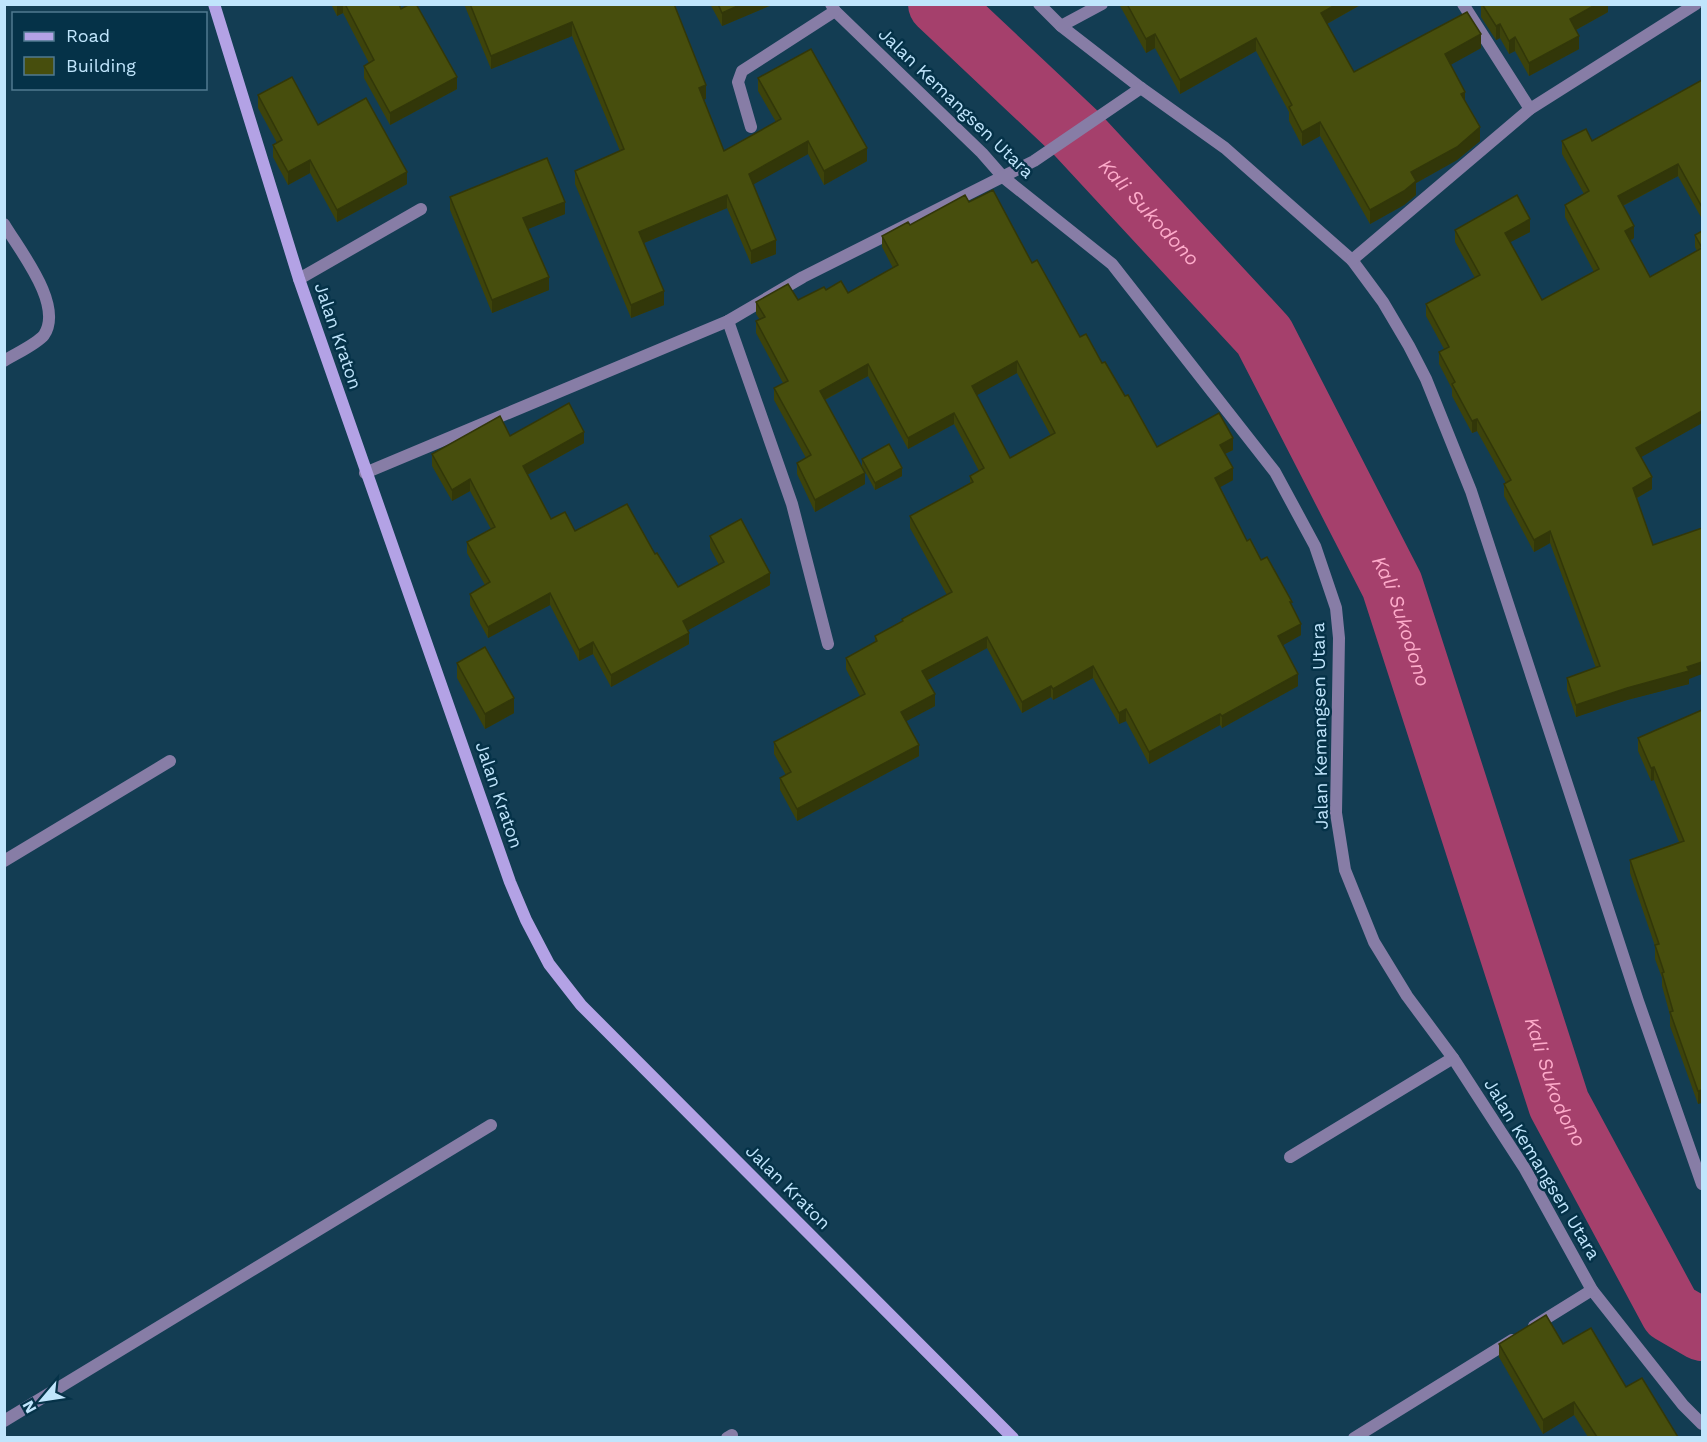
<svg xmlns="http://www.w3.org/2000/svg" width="1707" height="1442" viewBox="0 0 1707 1442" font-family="'Work Sans',sans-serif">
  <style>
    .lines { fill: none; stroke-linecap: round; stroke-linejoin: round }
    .river { stroke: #a5406c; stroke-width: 62 }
    .lane { stroke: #877da6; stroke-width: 12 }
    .street { stroke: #877da6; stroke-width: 12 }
    .secondary { stroke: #b3a2e5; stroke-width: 12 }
    .wall { fill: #3d430b; fill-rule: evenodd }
    .shaded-wall { fill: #323709 }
    .building { fill: #474e0d; stroke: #323709; stroke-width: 1.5; fill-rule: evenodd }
    .labels { text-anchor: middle; stroke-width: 5; stroke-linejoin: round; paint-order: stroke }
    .street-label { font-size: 18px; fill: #c0e5fc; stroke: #053248 }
    .water-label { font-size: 20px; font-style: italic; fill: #fdabca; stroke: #053248 }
  </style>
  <rect width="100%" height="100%" fill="#133d53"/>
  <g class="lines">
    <path class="river" id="s1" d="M 939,4 L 1075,132 L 1264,336 L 1392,585 L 1559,1104 L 1671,1312 L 1702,1330"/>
    <g class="lane">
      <path d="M 4,224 C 20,251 64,305 44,335 C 37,344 15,354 4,361"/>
      <path d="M 4,861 L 170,761"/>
      <path d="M 1290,1157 L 1453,1058"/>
      <path d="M 4,1421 L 491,1125"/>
      <path d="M 727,1438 L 732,1435"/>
    </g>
    <g class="street">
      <path d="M 831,4 L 835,11 L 982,153 L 1003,177 L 1112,264 L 1275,472 L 1315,546 L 1336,608 L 1339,638 L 1336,813 L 1345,870 L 1374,942 L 1407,996 L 1453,1058 L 1525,1169 L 1592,1290 L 1683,1405 L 1702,1424"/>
      <path d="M 1039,4 L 1061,26 L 1141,88 L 1225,148 L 1352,260 L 1383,302 L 1409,346 L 1426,379 L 1471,491 L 1638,1001 L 1702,1184"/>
      <path d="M 1463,4 L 1530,109"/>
      <path d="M 1061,26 L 1102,4"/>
      <path d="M 751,127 L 738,82 L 742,71 L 835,11"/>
      <path d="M 1352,260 L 1530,109 L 1696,4"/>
      <path d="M 299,279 L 421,209"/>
      <path d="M 728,321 L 792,504 L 828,644"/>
      <path d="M 365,473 L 728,321 L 803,277 L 1034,161 L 1141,88"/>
      <path d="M 1534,1326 L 1592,1290"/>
      <path d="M 1354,1438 L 1512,1340"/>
    </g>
    <path class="secondary" d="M 214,4 L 299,279 L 510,882 L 526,920 L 549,964 L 581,1005 L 1013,1438"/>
  </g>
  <g class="wall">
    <path d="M 331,4 L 399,4 L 457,89 L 390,125 L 364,78 L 364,66 L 369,63 L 343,13 L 337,16 Z"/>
    <path d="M 464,4 L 674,4 L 706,99 L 704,99 L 724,151 L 776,122 L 758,91 L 758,78 L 867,161 L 824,185 L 808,154 L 753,184 L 776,254 L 751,264 L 727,208 L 644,243 L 664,305 L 631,318 L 575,184 L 575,171 L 620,151 L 572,36 L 491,69 Z"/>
    <path d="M 710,4 L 774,4 L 722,26 Z"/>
    <path d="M 1119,4 L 1362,4 L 1327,24 L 1354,72 L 1481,48 L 1450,65 L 1465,101 L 1480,141 L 1457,160 L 1416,183 L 1416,195 L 1404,205 L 1370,224 L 1320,136 L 1302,146 L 1289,121 L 1289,112 L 1256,51 L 1180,94 L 1155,48 L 1146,53 Z"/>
    <path d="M 1481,4 L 1608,4 L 1608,12 L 1576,30 L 1579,49 L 1529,76 L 1515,51 L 1509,54 L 1500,38 L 1496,40 L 1481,17 Z"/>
    <path d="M 1702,80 L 1702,219 L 1678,176 L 1623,206 L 1634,238 L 1630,241 L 1650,277 L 1697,251 L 1695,247 L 1695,235 L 1702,231 L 1702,423 L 1641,457 L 1652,489 L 1637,498 L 1689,679 L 1689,684 L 1627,700 L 1576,717 L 1567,690 L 1567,678 L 1596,668 L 1550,543 L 1534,552 L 1504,496 L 1504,484 L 1506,483 L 1477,431 L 1472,433 L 1452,396 L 1452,389 L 1439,364 L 1439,352 L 1444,349 L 1426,316 L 1426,304 L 1475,278 L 1455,242 L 1455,230 L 1530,232 L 1510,242 L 1542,300 L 1594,272 L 1565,217 L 1565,205 L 1584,194 L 1562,154 L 1562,141 L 1592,141 Z"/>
    <path d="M 258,95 L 318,125 L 407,184 L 337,222 L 310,173 L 288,185 L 273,157 L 273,145 L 277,143 L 258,108 Z"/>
    <path d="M 450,197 L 565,214 L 528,229 L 549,290 L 492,313 L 450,210 Z"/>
    <path d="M 969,202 L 1032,263 L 1080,337 L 1102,363 L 1157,447 L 1233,450 L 1225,454 L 1233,480 L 1220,487 L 1247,541 L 1292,605 L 1301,635 L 1283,645 L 1298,686 L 1222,728 L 1220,725 L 1149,764 L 1126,721 L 1119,724 L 1093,678 L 1053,700 L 1051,697 L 1022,713 L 987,648 L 927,680 L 935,706 L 906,721 L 919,756 L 797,821 L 780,790 L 780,778 L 786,775 L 774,754 L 774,742 L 860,696 L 846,669 L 846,658 L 875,642 L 875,636 L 902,621 L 902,619 L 947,595 L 910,528 L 910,516 L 970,483 L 970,476 L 979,471 L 954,424 L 908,449 L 868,376 L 825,400 L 865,484 L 815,512 L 797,474 L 797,463 L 806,458 L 774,400 L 774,388 L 783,383 L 756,333 L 756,321 L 760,320 L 756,314 L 756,302 L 798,300 L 826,290 L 848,293 L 893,268 L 882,247 L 882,236 ZM 1017,373 L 1051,436 L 1010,458 L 976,395 Z"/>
    <path d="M 510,436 L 584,443 L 527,475 L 551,519 L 575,531 L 655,554 L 678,587 L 719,565 L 710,548 L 710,536 L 770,585 L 688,630 L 689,644 L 611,687 L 593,654 L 579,661 L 550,605 L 488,638 L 470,605 L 470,594 L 485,585 L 467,553 L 467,542 L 491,529 L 470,491 L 452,501 L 432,466 L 432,454 Z"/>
    <path d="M 862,459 L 902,476 L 875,490 L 862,466 Z"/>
    <path d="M 457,663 L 514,713 L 485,729 L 457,678 Z"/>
    <path d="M 1702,710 L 1698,1104 L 1670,1026 L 1670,1015 L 1662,986 L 1662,978 L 1655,959 L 1655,946 L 1630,873 L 1630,860 L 1679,842 L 1654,780 L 1651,781 L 1638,751 L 1638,738 Z"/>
    <path d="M 1499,1344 L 1626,1387 L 1678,1437 L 1588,1437 L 1574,1415 L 1543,1434 L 1499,1357 Z"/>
  </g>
  <g class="shaded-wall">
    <path d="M 337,4 L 343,4 L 343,13 L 337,16 Z"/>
    <path d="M 742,4 L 774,4 L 722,26 L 722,13 Z"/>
    <path d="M 1337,4 L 1362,4 L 1321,27 L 1321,13 Z"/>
    <path d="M 1597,4 L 1608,4 L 1608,12 L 1570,33 L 1570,19 Z"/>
    <path d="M 572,22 L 572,36 L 491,69 L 491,56 Z"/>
    <path d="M 1500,24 L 1500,38 L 1496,40 L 1496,26 Z"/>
    <path d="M 1155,34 L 1155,48 L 1146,53 L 1146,39 Z"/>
    <path d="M 1481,34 L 1481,48 L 1445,68 L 1445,54 Z"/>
    <path d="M 1579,36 L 1579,49 L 1529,76 L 1529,63 Z"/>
    <path d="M 1515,37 L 1515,51 L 1509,54 L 1509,41 Z"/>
    <path d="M 1256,38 L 1256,51 L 1180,94 L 1180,80 Z"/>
    <path d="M 457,77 L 457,89 L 390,125 L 390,113 Z"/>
    <path d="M 706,85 L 706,99 L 699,101 L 699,88 Z"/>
    <path d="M 1465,92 L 1465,105 L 1461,94 Z"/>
    <path d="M 1320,122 L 1320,136 L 1302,146 L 1302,132 Z"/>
    <path d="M 1480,127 L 1480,141 L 1457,160 L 1416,183 L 1416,195 L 1404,205 L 1370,224 L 1370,210 L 1411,172 Z"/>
    <path d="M 808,141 L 808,154 L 749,187 L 749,174 Z"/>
    <path d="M 867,148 L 867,161 L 824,185 L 824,171 Z"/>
    <path d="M 310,160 L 310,173 L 288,185 L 288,172 Z"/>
    <path d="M 1678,164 L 1678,176 L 1618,208 L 1618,196 Z"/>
    <path d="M 407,172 L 407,184 L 337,222 L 337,210 Z"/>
    <path d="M 727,195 L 727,208 L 639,245 L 639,232 Z"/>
    <path d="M 565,202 L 565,214 L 523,231 L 523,218 Z"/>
    <path d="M 1530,219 L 1530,232 L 1505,245 L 1505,233 Z"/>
    <path d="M 1634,226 L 1634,238 L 1625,243 L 1625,231 Z"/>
    <path d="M 776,240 L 776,254 L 751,264 L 751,251 Z"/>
    <path d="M 549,277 L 549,290 L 492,313 L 492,300 Z"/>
    <path d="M 664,291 L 664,305 L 631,318 L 631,305 Z"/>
    <path d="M 1017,361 L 1017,373 L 972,398 L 972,386 Z"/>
    <path d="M 868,364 L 868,376 L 820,402 L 820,391 Z"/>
    <path d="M 1702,411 L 1702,423 L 1636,460 L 1636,448 Z"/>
    <path d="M 954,413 L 954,424 L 908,449 L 908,438 Z"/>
    <path d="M 1477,419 L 1477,431 L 1472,433 L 1472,421 Z"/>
    <path d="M 584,432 L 584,443 L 523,477 L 523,466 Z"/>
    <path d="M 1233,438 L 1233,450 L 1220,456 L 1220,445 Z"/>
    <path d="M 902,468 L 902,476 L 875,490 L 875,483 Z"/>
    <path d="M 1233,468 L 1233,480 L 1215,490 L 1215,478 Z"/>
    <path d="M 865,473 L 865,484 L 815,512 L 815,500 Z"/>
    <path d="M 1652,477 L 1652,489 L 1633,500 L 1633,488 Z"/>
    <path d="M 470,479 L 470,491 L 452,501 L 452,490 Z"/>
    <path d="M 1550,531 L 1550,543 L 1534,552 L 1534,540 Z"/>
    <path d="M 770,573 L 770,585 L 683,633 L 683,621 Z"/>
    <path d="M 550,593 L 550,605 L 488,638 L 488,627 Z"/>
    <path d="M 1301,624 L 1301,635 L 1278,648 L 1278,636 Z"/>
    <path d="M 689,633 L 689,644 L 611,687 L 611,675 Z"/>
    <path d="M 987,637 L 987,648 L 922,683 L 922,671 Z"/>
    <path d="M 593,642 L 593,654 L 579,661 L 579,650 Z"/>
    <path d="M 1702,662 L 1702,674 L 1689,679 L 1689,684 L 1627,700 L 1576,717 L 1576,705 Z"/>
    <path d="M 1093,666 L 1093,678 L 1053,700 L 1053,689 Z"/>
    <path d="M 1298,674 L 1298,686 L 1222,728 L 1222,716 Z"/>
    <path d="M 1051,686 L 1051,697 L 1022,713 L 1022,702 Z"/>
    <path d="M 935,694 L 935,706 L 901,724 L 901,712 Z"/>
    <path d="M 514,698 L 514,713 L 485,729 L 485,714 Z"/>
    <path d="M 1126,709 L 1126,721 L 1119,724 L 1119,713 Z"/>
    <path d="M 1220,714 L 1220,725 L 1149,764 L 1149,752 Z"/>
    <path d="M 919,745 L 919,756 L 797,821 L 797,809 Z"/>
    <path d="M 1654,767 L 1654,780 L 1651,781 L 1651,768 Z"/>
    <path d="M 1702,1090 L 1702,1103 L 1698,1104 L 1698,1091 Z"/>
    <path d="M 1574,1402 L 1574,1415 L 1543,1434 L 1543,1420 Z"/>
  </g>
  <g class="building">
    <path d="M 345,4 L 399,4 L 401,9 L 410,4 L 416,4 L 457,77 L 390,113 L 364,66 L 374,60 Z"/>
    <path d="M 470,4 L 674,4 L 706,85 L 699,88 L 724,151 L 781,119 L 758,78 L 811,49 L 867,148 L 824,171 L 808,141 L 749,174 L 776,240 L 751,251 L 727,195 L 639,232 L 664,291 L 631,305 L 575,171 L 624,149 L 572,22 L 491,56 Z"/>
    <path d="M 718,4 L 742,4 L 722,13 Z"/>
    <path d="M 1127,4 L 1337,4 L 1321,13 L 1354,72 L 1467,12 L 1481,34 L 1445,54 L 1465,92 L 1461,94 L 1480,127 L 1457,147 L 1411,172 L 1416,181 L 1404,191 L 1370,210 L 1320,122 L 1302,132 L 1289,107 L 1292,105 L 1256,38 L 1180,80 L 1155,34 L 1146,39 Z"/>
    <path d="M 1482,4 L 1597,4 L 1570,19 L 1579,36 L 1529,63 L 1515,37 L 1509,41 L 1500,24 L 1496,26 Z"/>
    <path d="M 292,77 L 318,125 L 366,98 L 407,172 L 337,210 L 310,160 L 288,172 L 273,145 L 282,140 L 258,95 Z"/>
    <path d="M 1702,80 L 1702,207 L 1678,164 L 1618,196 L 1634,226 L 1625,231 L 1650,277 L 1702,248 L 1695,235 L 1702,231 L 1702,411 L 1636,448 L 1652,477 L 1633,488 L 1653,545 L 1702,528 L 1702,662 L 1687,667 L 1689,671 L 1627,688 L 1576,705 L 1567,678 L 1600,666 L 1550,531 L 1534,540 L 1504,484 L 1511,480 L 1477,419 L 1472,421 L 1452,384 L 1455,382 L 1439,352 L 1449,347 L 1426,304 L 1480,275 L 1455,230 L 1517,195 L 1530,219 L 1505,233 L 1542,300 L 1599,269 L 1565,205 L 1589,191 L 1562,141 L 1586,129 L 1592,141 Z"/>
    <path d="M 547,158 L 565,202 L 523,218 L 549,277 L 492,300 L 450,197 Z"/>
    <path d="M 993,190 L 1032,263 L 1037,260 L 1080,337 L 1086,334 L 1102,363 L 1105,362 L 1125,396 L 1128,395 L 1157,447 L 1219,413 L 1233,438 L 1220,445 L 1233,468 L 1215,478 L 1247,541 L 1250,539 L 1261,560 L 1267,557 L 1292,602 L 1290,602 L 1301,624 L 1278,636 L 1298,674 L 1222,716 L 1220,714 L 1149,752 L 1126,709 L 1119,713 L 1093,666 L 1053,689 L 1051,686 L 1022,702 L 987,637 L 922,671 L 935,694 L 901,712 L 919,745 L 797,809 L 780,778 L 791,772 L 774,742 L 865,694 L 846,658 L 877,641 L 875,636 L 903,621 L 902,619 L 952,592 L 910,516 L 973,482 L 970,476 L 984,468 L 954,413 L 908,438 L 868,364 L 820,391 L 865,473 L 815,500 L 797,463 L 811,455 L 774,388 L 788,381 L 756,321 L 765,317 L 756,302 L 788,284 L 798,300 L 824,287 L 826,290 L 841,281 L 848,293 L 898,265 L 882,236 L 908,222 L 910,225 L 965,195 L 969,202 ZM 1017,361 L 1055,433 L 1010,458 L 972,386 Z"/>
    <path d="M 569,403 L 584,432 L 523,466 L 551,519 L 565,512 L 575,531 L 627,504 L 655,554 L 657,553 L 678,587 L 724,562 L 710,536 L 741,519 L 770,573 L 683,621 L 689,633 L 611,675 L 593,642 L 579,650 L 550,593 L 488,627 L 470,594 L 490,582 L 467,542 L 495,527 L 470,479 L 452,490 L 432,454 L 500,416 L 510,436 Z"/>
    <path d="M 889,444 L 902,468 L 875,483 L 862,459 Z"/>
    <path d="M 485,647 L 514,698 L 485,714 L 457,663 Z"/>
    <path d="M 1702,710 L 1702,1090 L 1698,1091 L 1670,1012 L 1673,1011 L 1662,973 L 1664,972 L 1655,945 L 1659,944 L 1630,860 L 1684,841 L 1654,767 L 1651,768 L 1638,738 Z"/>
    <path d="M 1546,1315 L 1563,1344 L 1591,1328 L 1626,1387 L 1642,1378 L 1678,1437 L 1597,1437 L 1574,1402 L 1543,1420 L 1499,1344 Z"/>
  </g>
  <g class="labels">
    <g class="street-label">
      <text transform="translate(956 103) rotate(44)" y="6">Jalan Kemangsen Utara</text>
      <text transform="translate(338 336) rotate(71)" y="6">Jalan Kraton</text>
      <text transform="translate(1320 726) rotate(-91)" y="6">Jalan Kemangsen Utara</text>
      <text transform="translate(499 795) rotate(71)" y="6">Jalan Kraton</text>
      <text transform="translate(1542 1169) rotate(59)" y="6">Jalan Kemangsen Utara</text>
      <text transform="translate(788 1187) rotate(45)" y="6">Jalan Kraton</text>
    </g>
    <g class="water-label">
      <text dy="7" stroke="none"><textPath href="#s1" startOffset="296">Kali Sukodono</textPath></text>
      <text dy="7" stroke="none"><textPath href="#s1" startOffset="782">Kali Sukodono</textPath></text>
      <text dy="7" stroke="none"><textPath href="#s1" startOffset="1268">Kali Sukodono</textPath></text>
    </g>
  </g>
  <rect width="1707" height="1442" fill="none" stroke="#c0e5fc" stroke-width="12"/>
  <rect x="12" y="12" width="195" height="78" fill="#053248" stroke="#507a90" stroke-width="1.5"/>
  <rect x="24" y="32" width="30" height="9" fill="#b3a2e5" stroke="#507a90" stroke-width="1.5"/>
  <text x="66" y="42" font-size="18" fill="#c0e5fc">Road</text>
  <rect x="24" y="57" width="30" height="18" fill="#474e0d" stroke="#507a90" stroke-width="1.5"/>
  <text x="66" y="72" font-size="18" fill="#c0e5fc">Building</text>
  <g transform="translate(42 1400) rotate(241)" stroke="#053248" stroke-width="4.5" paint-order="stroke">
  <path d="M0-4.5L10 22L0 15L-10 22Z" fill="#c0e5fc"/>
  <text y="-9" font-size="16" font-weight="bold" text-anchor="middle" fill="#c0e5fc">N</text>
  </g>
</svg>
